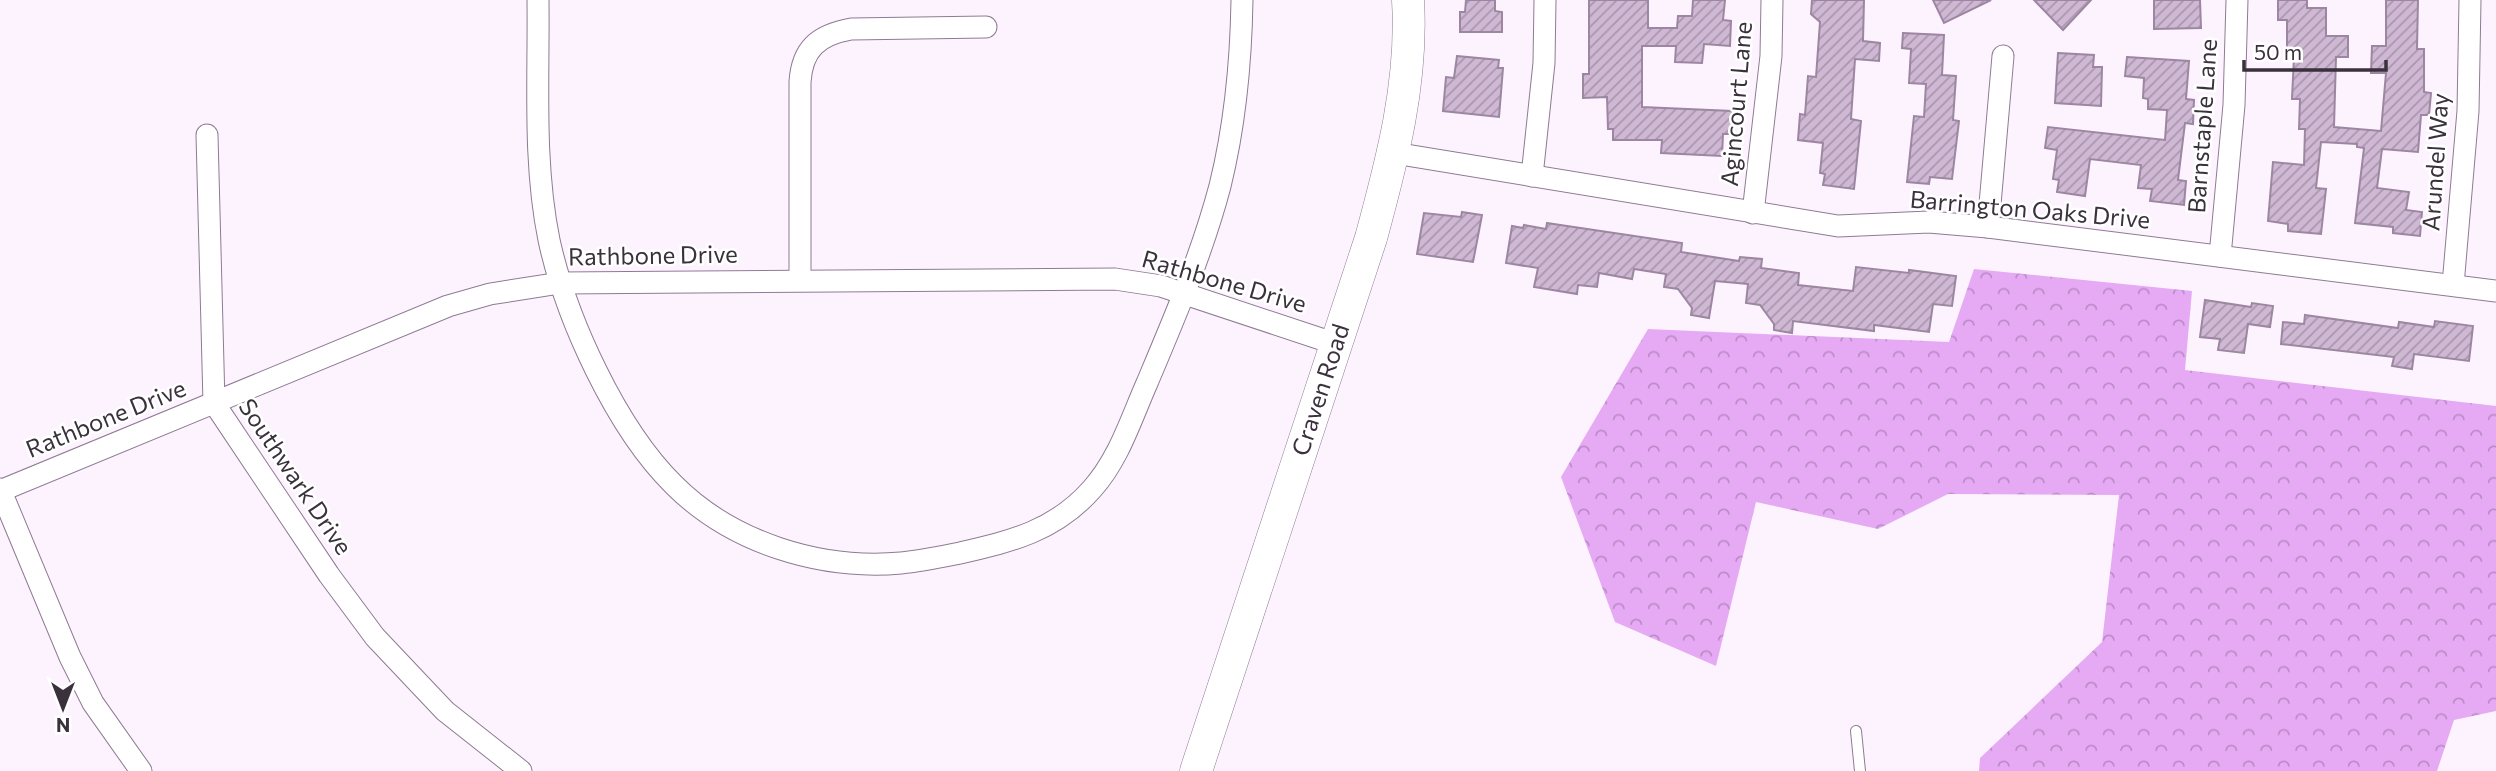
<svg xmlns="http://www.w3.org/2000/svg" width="2496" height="771" viewBox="0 0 2496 771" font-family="Commissioner,sans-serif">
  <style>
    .forest { fill: url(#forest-crowns) }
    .building { fill: url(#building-hatch); stroke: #9c86a1; stroke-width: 2 }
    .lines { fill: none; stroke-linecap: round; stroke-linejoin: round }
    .lane-casing { stroke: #8f7a94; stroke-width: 12 }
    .street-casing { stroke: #8f7a94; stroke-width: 23 }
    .secondary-casing { stroke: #8f7a94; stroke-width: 33 }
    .lane { stroke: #fff; stroke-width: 10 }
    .street { stroke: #fff; stroke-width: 21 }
    .secondary { stroke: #fff; stroke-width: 32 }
    .labels { text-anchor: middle; stroke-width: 5; stroke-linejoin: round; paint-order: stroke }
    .street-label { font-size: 24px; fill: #3a313c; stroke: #fff }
  </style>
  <defs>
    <pattern id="forest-crowns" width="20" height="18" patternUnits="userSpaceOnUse" patternTransform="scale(1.75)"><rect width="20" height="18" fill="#e6aaf4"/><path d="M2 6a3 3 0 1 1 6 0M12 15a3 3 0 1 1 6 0" fill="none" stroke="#bb8bc7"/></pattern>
    <pattern id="building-hatch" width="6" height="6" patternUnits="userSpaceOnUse" patternTransform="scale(1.75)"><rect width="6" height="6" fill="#cfb8d4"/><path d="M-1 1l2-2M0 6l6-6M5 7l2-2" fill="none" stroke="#a996ad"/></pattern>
  </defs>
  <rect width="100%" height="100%" fill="#fdf3ff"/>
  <path class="forest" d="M 1974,269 L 2192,291 L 2185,370 L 2496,406 L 2496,711 L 2454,720 L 2437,771 L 1979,771 L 1980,758 L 2102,642 L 2119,495 L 1948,494 L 1878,529 L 1756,502 L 1716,666 L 1615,622 L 1561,477 L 1648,329 L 1949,342 Z"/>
  <g class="building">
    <path d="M 1466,0 L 1495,0 L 1495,11 L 1502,12 L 1502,32 L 1460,32 L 1460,12 L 1465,12 Z"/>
    <path d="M 1589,0 L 1648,0 L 1648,28 L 1677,28 L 1678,16 L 1692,16 L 1693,0 L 1725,0 L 1723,20 L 1731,21 L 1730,46 L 1704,44 L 1702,63 L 1675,62 L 1676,46 L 1642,46 L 1642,107 L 1732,111 L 1731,134 L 1723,134 L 1722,156 L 1661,153 L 1662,140 L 1613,140 L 1613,129 L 1608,129 L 1607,97 L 1583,98 L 1583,74 L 1589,74 Z"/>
    <path d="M 1812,0 L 1864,0 L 1863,41 L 1880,43 L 1879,61 L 1855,59 L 1851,119 L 1861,121 L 1854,189 L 1823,185 L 1825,174 L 1820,173 L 1823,143 L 1798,140 L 1800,114 L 1805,115 L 1808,76 L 1816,77 L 1820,22 L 1811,14 Z"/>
    <path d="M 1933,0 L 1991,0 L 1944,23 Z"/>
    <path d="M 2034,0 L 2091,0 L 2063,30 Z"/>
    <path d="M 2154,0 L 2200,0 L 2201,28 L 2154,29 Z"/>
    <path d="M 2278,0 L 2307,0 L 2307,8 L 2326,8 L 2326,36 L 2348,36 L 2348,57 L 2336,57 L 2334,127 L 2381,131 L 2386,73 L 2371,73 L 2372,46 L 2386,46 L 2386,0 L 2418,0 L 2417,49 L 2424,49 L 2424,92 L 2431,93 L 2429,115 L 2421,115 L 2418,152 L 2382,149 L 2377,188 L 2409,192 L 2406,210 L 2422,212 L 2420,236 L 2393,233 L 2393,227 L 2355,223 L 2364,148 L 2357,147 L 2357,144 L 2321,142 L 2316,188 L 2326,189 L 2321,234 L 2288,231 L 2288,224 L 2268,221 L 2273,162 L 2304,165 L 2305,129 L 2299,129 L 2300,99 L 2292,99 L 2294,57 L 2287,58 L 2287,20 L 2278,20 Z"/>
    <path d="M 1903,33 L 1944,35 L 1942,75 L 1956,76 L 1953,120 L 1959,121 L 1952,179 L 1930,177 L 1929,184 L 1907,182 L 1914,116 L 1924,117 L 1926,84 L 1909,83 L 1911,49 L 1902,48 Z"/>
    <path d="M 2058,53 L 2094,55 L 2093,67 L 2102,67 L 2101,106 L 2055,103 Z"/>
    <path d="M 1457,56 L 1499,60 L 1498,68 L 1503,68 L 1499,117 L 1443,111 L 1446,77 L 1454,78 Z"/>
    <path d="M 2127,57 L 2189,61 L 2186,99 L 2194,100 L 2193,124 L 2185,123 L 2178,180 L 2186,181 L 2184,205 L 2150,201 L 2152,189 L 2138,188 L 2141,165 L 2090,159 L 2085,196 L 2057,192 L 2059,180 L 2053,179 L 2057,150 L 2045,148 L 2048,127 L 2165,140 L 2167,110 L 2148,109 L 2148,99 L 2143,98 L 2144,78 L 2125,76 Z"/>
    <path d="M 1462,212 L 1482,215 L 1473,262 L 1417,254 L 1424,213 L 1461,217 Z"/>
    <path d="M 1547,223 L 1682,243 L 1681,252 L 1739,261 L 1740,257 L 1762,259 L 1761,268 L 1799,273 L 1798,285 L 1853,291 L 1856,267 L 1909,273 L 1909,270 L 1956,276 L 1952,306 L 1933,304 L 1929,332 L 1874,325 L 1874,331 L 1793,321 L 1792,333 L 1774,330 L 1774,324 L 1760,305 L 1746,303 L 1748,284 L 1715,281 L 1709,318 L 1691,315 L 1692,308 L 1678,289 L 1664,287 L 1666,274 L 1634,269 L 1632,279 L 1599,273 L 1597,287 L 1578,285 L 1577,294 L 1534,287 L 1538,268 L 1506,263 L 1512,226 L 1523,228 L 1524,225 L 1546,229 Z"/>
    <path d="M 2205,300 L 2251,307 L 2252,303 L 2273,306 L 2270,327 L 2248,324 L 2244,353 L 2218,350 L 2220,339 L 2200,337 Z"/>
    <path d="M 2305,315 L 2398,328 L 2399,322 L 2434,327 L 2435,321 L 2473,326 L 2469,361 L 2414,354 L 2412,369 L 2392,366 L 2394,357 L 2281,344 L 2283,322 L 2304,324 Z"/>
  </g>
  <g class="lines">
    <g class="lane-casing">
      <path id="lane" d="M 1856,731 L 1860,771"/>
    </g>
    <g class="street-casing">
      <g id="street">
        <path d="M 538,0 C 539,79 533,162 549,240 C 566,318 616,428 674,485 C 732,543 820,570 901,563 C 921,561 940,557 960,553 C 1012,541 1055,531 1092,489 C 1119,459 1131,419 1147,383 C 1174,319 1202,254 1220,186 C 1235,125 1241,63 1242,0"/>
        <path d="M 207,135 L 214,403 L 329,575 L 375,637 L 445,711 L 521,771"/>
        <path d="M 1394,153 L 1838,226 L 1929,222 L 1988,227 L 2496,291"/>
        <path d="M 1532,176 L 1544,63 L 1545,0"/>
        <path d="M 1753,213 L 1771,56 L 1772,0"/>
        <path d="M 1988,227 L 2003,56"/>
        <path d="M 2220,256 L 2234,105 L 2237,0"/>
        <path d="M 800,280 L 800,82 C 802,49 818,35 851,29 L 986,27"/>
        <path d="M 2453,285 L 2468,111 L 2470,0"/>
        <path d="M 0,489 L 70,657 L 93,703 L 141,771"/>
        <path d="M 0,491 L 448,306 L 490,294 L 560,283 L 1115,279 L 1161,286 L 1336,344"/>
      </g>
    </g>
    <g class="secondary-casing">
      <path id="secondary" d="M 1196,771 L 1371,238 C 1392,161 1413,82 1408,0"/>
    </g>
    <use href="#lane" class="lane"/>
    <use href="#street" class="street"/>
    <use href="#secondary" class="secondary"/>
  </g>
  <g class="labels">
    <g class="street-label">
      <text transform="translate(1737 104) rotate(-85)" y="8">Agincourt Lane</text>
      <text transform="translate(2203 126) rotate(-86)" y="8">Barnstaple Lane</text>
      <text transform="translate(2436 162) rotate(-86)" y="8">Arundel Way</text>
      <text transform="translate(2030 210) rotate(5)" y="8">Barrington Oaks Drive</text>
      <text transform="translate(653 256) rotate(-1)" y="8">Rathbone Drive</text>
      <text transform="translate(1224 282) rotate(16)" y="8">Rathbone Drive</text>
      <text transform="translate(1321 390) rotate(-72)" y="8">Craven Road</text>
      <text transform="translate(106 419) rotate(-22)" y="8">Rathbone Drive</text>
      <text transform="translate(295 477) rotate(56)" y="8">Southwark Drive</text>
    </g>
  </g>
  <g transform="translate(63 708) rotate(180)" stroke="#ffffff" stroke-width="5" paint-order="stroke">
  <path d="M0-5L12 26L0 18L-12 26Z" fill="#3a313c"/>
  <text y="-10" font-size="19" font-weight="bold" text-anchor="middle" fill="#3a313c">N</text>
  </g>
  <path d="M2244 60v10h142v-10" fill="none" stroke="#3a313c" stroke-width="3.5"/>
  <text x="2254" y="60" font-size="21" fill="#3a313c" stroke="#ffffff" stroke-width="5" paint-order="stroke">50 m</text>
</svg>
